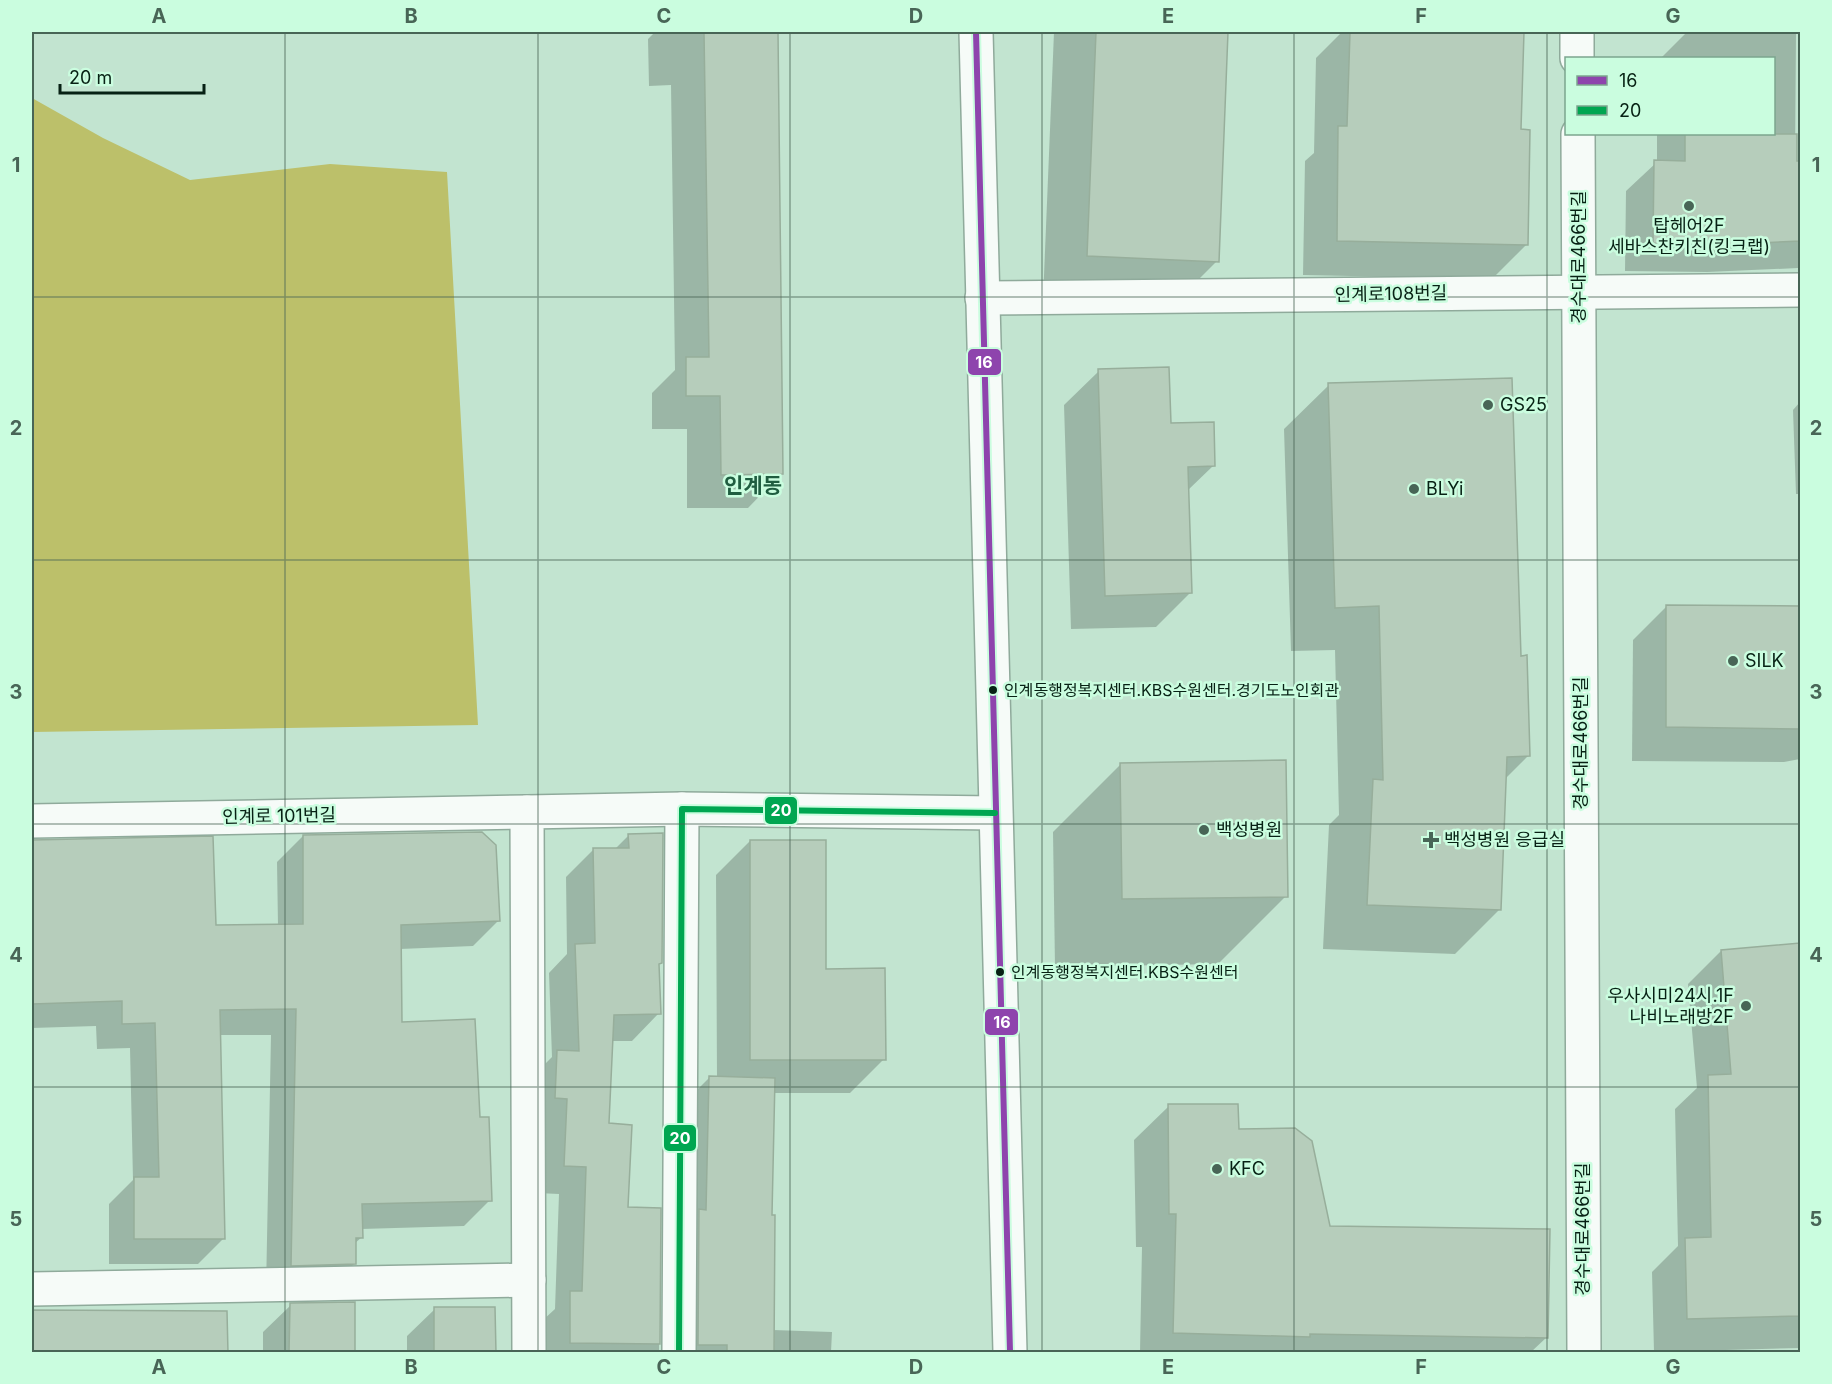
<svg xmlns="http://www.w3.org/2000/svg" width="1832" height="1384" viewBox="0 0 1832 1384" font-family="Inter,'Noto Sans KR',sans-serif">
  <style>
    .forest { fill: #bcc06a }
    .shadow { fill: #0003 }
    .building { fill: #b6cdbb; stroke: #97ae9b; stroke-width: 1.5 }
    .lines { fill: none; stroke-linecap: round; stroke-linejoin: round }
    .minor-casing { stroke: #8faa9b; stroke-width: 36 }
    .tertiary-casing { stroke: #8faa9b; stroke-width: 36 }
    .minor { stroke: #f6fbf8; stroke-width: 33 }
    .tertiary { stroke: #f6fbf8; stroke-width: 33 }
    .bus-1-casing { stroke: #cafddf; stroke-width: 10 }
    .bus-2-casing { stroke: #cafddf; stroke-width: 10 }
    .bus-1 { stroke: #8e44ad; stroke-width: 6 }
    .bus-2 { stroke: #00a651; stroke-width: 6 }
    .grid { fill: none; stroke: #486556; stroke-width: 1.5; stroke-opacity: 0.55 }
    .poi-dot { fill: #486556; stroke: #cafddf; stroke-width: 2 }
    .bus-dot { fill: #072114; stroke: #cafddf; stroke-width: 2 }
    .labels { text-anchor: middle; stroke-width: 5; stroke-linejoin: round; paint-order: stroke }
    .bus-label { font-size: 16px; fill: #072114; stroke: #cafddf; text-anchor: start }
    .poi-label { font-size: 18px; fill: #072114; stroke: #cafddf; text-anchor: start }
    .street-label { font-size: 18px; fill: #072114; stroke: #cafddf }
    .quarter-label { font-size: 21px; font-weight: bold; fill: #1f5d40; stroke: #cafddf }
    .line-badge { stroke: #cafddf; stroke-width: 2 }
    .badge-label { font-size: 16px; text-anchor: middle; font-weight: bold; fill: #fff }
    .neatline { fill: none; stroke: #486556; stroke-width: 2 }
    .grid-label { font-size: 20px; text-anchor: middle; font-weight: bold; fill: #486556 }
  </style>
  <rect width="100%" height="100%" fill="#c2e4d0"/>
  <path class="forest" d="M 32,98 L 103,138 L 190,180 L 330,164 L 447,172 L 478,725 L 32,732 Z"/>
  <g class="shadow">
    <path d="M 655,32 L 777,32 L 782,473 L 748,508 L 687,508 L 687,429 L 652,429 L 652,393 L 675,370 L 671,85 L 649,86 L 648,39 Z"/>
    <path d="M 1054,32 L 1226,32 L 1217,261 L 1172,306 L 1043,300 Z"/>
    <path d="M 1342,32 L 1523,32 L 1520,131 L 1526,245 L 1492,279 L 1303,275 L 1305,161 L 1314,153 L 1316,58 Z"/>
    <path d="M 1686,33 L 1796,34 L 1795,162 L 1800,162 L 1800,266 L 1798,268 L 1707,272 L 1625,271 L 1626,191 L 1657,162 L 1657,134 L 1774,134 L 1774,58 L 1661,58 Z"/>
    <path d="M 1099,371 L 1170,424 L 1213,466 L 1187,491 L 1190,593 L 1156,627 L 1071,629 L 1064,405 Z"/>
    <path d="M 1329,385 L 1528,756 L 1504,780 L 1500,909 L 1455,954 L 1323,949 L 1329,825 L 1339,815 L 1335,650 L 1291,651 L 1284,429 Z"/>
    <path d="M 1800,402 L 1800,494 L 1796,494 L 1793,410 Z"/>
    <path d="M 1667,606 L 1800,608 L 1800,759 L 1784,762 L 1632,761 L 1633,640 Z"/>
    <path d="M 1121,764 L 1286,896 L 1218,964 L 1055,967 L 1053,832 Z"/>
    <path d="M 629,835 L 661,963 L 657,966 L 659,1013 L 632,1041 L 611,1041 L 608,1125 L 627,1209 L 660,1210 L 659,1352 L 543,1352 L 543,1320 L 555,1309 L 559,1194 L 537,1193 L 530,1079 L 552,1057 L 549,973 L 567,954 L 566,877 L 593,850 L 615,849 Z"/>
    <path d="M 303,836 L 499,920 L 473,946 L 400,949 L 401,1024 L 479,1119 L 490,1200 L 464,1226 L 361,1229 L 362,1237 L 354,1244 L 354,1264 L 328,1290 L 266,1291 L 271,1035 L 219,1035 L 224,1238 L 198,1264 L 109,1264 L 109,1204 L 133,1180 L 130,1048 L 97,1049 L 96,1026 L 32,1028 L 32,841 L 211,838 L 215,926 L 278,926 L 277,862 Z"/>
    <path d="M 750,841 L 825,970 L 884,1059 L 850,1093 L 773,1093 L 771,1217 L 773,1330 L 832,1332 L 831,1352 L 671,1352 L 682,1105 L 709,1078 L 717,1078 L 716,875 Z"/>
    <path d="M 1800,944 L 1800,1348 L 1654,1352 L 1652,1272 L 1678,1246 L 1675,1109 L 1697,1088 L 1688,984 L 1721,951 Z"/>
    <path d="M 1169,1106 L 1237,1130 L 1329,1227 L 1547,1337 L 1531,1352 L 1140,1352 L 1142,1247 L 1136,1247 L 1134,1140 Z"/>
    <path d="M 291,1305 L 354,1351 L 407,1352 L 407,1336 L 435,1309 L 494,1352 L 263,1352 L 263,1332 Z"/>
    <path d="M 33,1312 L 226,1352 L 32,1352 Z"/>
  </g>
  <g class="building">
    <path d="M 704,32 L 778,32 L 783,474 L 721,475 L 720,396 L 686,396 L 686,357 L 709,357 Z"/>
    <path d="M 1096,32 L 1228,32 L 1219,262 L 1087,256 Z"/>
    <path d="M 1350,32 L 1524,32 L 1521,129 L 1530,130 L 1528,245 L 1337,241 L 1338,126 L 1347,126 Z"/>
    <path d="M 1685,134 L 1797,134 L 1797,161 L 1800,161 L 1800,241 L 1736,244 L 1653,243 L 1654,160 L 1685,161 Z"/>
    <path d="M 1169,367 L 1171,423 L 1214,422 L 1215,466 L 1188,467 L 1192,593 L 1105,596 L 1098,369 Z"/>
    <path d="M 1512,378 L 1521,656 L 1527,655 L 1530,756 L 1507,757 L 1501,910 L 1367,905 L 1373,779 L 1383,780 L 1379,606 L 1335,608 L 1328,383 Z"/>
    <path d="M 1666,605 L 1800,606 L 1800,729 L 1666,727 Z"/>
    <path d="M 1286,760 L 1288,897 L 1122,899 L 1120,763 Z"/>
    <path d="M 482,832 L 496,845 L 500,921 L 401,925 L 402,1022 L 475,1019 L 480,1117 L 489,1117 L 492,1201 L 362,1204 L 363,1238 L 356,1238 L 356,1264 L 291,1266 L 296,1009 L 220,1010 L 225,1239 L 134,1239 L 134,1177 L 159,1177 L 155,1023 L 122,1024 L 122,1001 L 32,1004 L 32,840 L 213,836 L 216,925 L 303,924 L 303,835 Z"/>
    <path d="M 663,833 L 662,963 L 659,964 L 661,1014 L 614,1015 L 609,1123 L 632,1125 L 628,1207 L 661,1208 L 660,1344 L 570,1343 L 570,1291 L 582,1291 L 586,1167 L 564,1166 L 567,1099 L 555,1098 L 557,1050 L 579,1051 L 575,944 L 595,943 L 593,848 L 629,848 L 628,834 Z"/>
    <path d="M 750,840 L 826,840 L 826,969 L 885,968 L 886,1060 L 750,1060 Z"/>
    <path d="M 1800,943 L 1800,1316 L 1687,1319 L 1685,1238 L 1711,1237 L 1708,1075 L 1731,1074 L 1721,950 Z"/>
    <path d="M 709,1076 L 775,1078 L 772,1215 L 775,1215 L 774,1353 L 727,1353 L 727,1345 L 698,1345 L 699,1209 L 706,1210 Z"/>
    <path d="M 1168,1104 L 1238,1104 L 1239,1129 L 1295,1128 L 1312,1141 L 1330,1226 L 1550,1229 L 1548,1338 L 1310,1334 L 1310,1337 L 1173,1333 L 1176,1214 L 1169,1214 Z"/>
    <path d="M 355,1302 L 355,1353 L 289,1353 L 290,1303 Z"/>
    <path d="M 434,1307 L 495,1307 L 496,1353 L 434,1353 Z"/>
    <path d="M 33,1310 L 227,1311 L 228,1353 L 33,1353 Z"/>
  </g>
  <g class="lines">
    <g class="minor-casing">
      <g id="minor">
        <path d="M 1577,32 L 1577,58"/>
        <path d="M 1578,134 L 1584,1352"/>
        <path d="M 982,298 L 1800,290"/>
        <path d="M 32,821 L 527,812"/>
        <path d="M 32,1289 L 529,1280"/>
        <path d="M 529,1352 L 527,812 L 682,809"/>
        <path d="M 679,1352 L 682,809 L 995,813"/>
      </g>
    </g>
    <g class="tertiary-casing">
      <path id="tertiary" d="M 976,32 L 1010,1352"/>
    </g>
    <use href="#minor" class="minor"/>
    <use href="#tertiary" class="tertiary"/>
    <g class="bus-1-casing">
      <path id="bus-1" d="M 976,32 L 1010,1352"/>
    </g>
    <g class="bus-2-casing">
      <path id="bus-2" d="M 679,1352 L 682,809 L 995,813"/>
    </g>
    <use href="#bus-1" class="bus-1"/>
    <use href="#bus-2" class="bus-2"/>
  </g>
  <path class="grid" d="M 285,32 L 285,1352M 538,32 L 538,1352M 790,32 L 790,1352M 1042,32 L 1042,1352M 1294,32 L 1294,1352M 1547,32 L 1547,1352M 32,297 L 1800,297M 32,560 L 1800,560M 32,824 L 1800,824M 32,1087 L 1800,1087"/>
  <g class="poi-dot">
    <circle cx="1689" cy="206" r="6"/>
    <circle cx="1488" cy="405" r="6"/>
    <circle cx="1414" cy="489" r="6"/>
    <circle cx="1733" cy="661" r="6"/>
    <circle cx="1204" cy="830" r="6"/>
    <path d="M1428 831h6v6h6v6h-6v6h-6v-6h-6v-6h6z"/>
    <circle cx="1746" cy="1006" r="6"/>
    <circle cx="1217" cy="1169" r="6"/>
  </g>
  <g class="bus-dot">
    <circle cx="993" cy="690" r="5"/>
    <circle cx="1000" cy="972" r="5"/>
  </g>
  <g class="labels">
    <g class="bus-label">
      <text x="1004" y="696">인계동행정복지센터.KBS수원센터.경기도노인회관</text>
      <text x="1011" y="978">인계동행정복지센터.KBS수원센터</text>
    </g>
    <g class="poi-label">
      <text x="1689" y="232" text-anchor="middle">탑헤어2F<tspan x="1689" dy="21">세바스찬키친(킹크랩)</tspan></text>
      <text x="1500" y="411">GS25</text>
      <text x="1426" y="495">BLYi</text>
      <text x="1745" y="667">SILK</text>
      <text x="1216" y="836">백성병원</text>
      <text x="1444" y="846">백성병원 응급실</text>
      <text x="1734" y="1002" text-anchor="end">우사시미24시.1F<tspan x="1734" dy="21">나비노래방2F</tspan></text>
      <text x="1229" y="1175">KFC</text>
    </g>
    <g class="street-label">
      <text transform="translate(1579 257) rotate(-90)" y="6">경수대로466번길</text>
      <text transform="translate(1391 294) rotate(-1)" y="6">인계로108번길</text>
      <text transform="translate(1581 743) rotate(-90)" y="6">경수대로466번길</text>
      <text transform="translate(279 816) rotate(-1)" y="6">인계로 101번길</text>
      <text transform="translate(1583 1229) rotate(-90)" y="6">경수대로466번길</text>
    </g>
    <g class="quarter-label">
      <text x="753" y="493">인계동</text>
    </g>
  </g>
  <g class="line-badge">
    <rect x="967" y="348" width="35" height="28" rx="6" fill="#8e44ad"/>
    <rect x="764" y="796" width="34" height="29" rx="6" fill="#00a651"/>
    <rect x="984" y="1008" width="35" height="28" rx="6" fill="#8e44ad"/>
    <rect x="663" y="1124" width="34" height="28" rx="6" fill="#00a651"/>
  </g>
  <g class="badge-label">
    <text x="984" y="368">16</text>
    <text x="781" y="816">20</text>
    <text x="1002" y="1028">16</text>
    <text x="680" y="1144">20</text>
  </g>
  <rect width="1832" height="1384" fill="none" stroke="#cafddf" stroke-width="66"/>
  <rect x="1565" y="57" width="210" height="78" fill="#cafddf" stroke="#7ca58e" stroke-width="1.5"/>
  <rect x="1577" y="76" width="30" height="9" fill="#8e44ad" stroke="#7ca58e" stroke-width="1.5"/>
  <text x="1619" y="87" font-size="18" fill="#072114">16</text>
  <rect x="1577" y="106" width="30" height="9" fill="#00a651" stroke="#7ca58e" stroke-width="1.5"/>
  <text x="1619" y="117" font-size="18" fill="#072114">20</text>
  <path d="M60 84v9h144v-9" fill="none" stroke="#072114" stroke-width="3"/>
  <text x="69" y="84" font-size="18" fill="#072114" stroke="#cafddf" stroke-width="4.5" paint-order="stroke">20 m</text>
  <rect x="33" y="33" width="1766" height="1318" class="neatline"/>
  <g class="grid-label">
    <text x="159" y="23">A</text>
    <text x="411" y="23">B</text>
    <text x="664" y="23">C</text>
    <text x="916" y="23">D</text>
    <text x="1168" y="23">E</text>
    <text x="1421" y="23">F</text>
    <text x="1673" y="23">G</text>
    <text x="16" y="172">1</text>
    <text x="1816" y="172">1</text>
    <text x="16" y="435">2</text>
    <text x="1816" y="435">2</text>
    <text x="16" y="699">3</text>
    <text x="1816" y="699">3</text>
    <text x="16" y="962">4</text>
    <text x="1816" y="962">4</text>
    <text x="16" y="1226">5</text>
    <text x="1816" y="1226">5</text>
    <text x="159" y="1374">A</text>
    <text x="411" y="1374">B</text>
    <text x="664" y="1374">C</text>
    <text x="916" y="1374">D</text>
    <text x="1168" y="1374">E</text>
    <text x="1421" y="1374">F</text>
    <text x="1673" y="1374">G</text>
  </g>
</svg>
